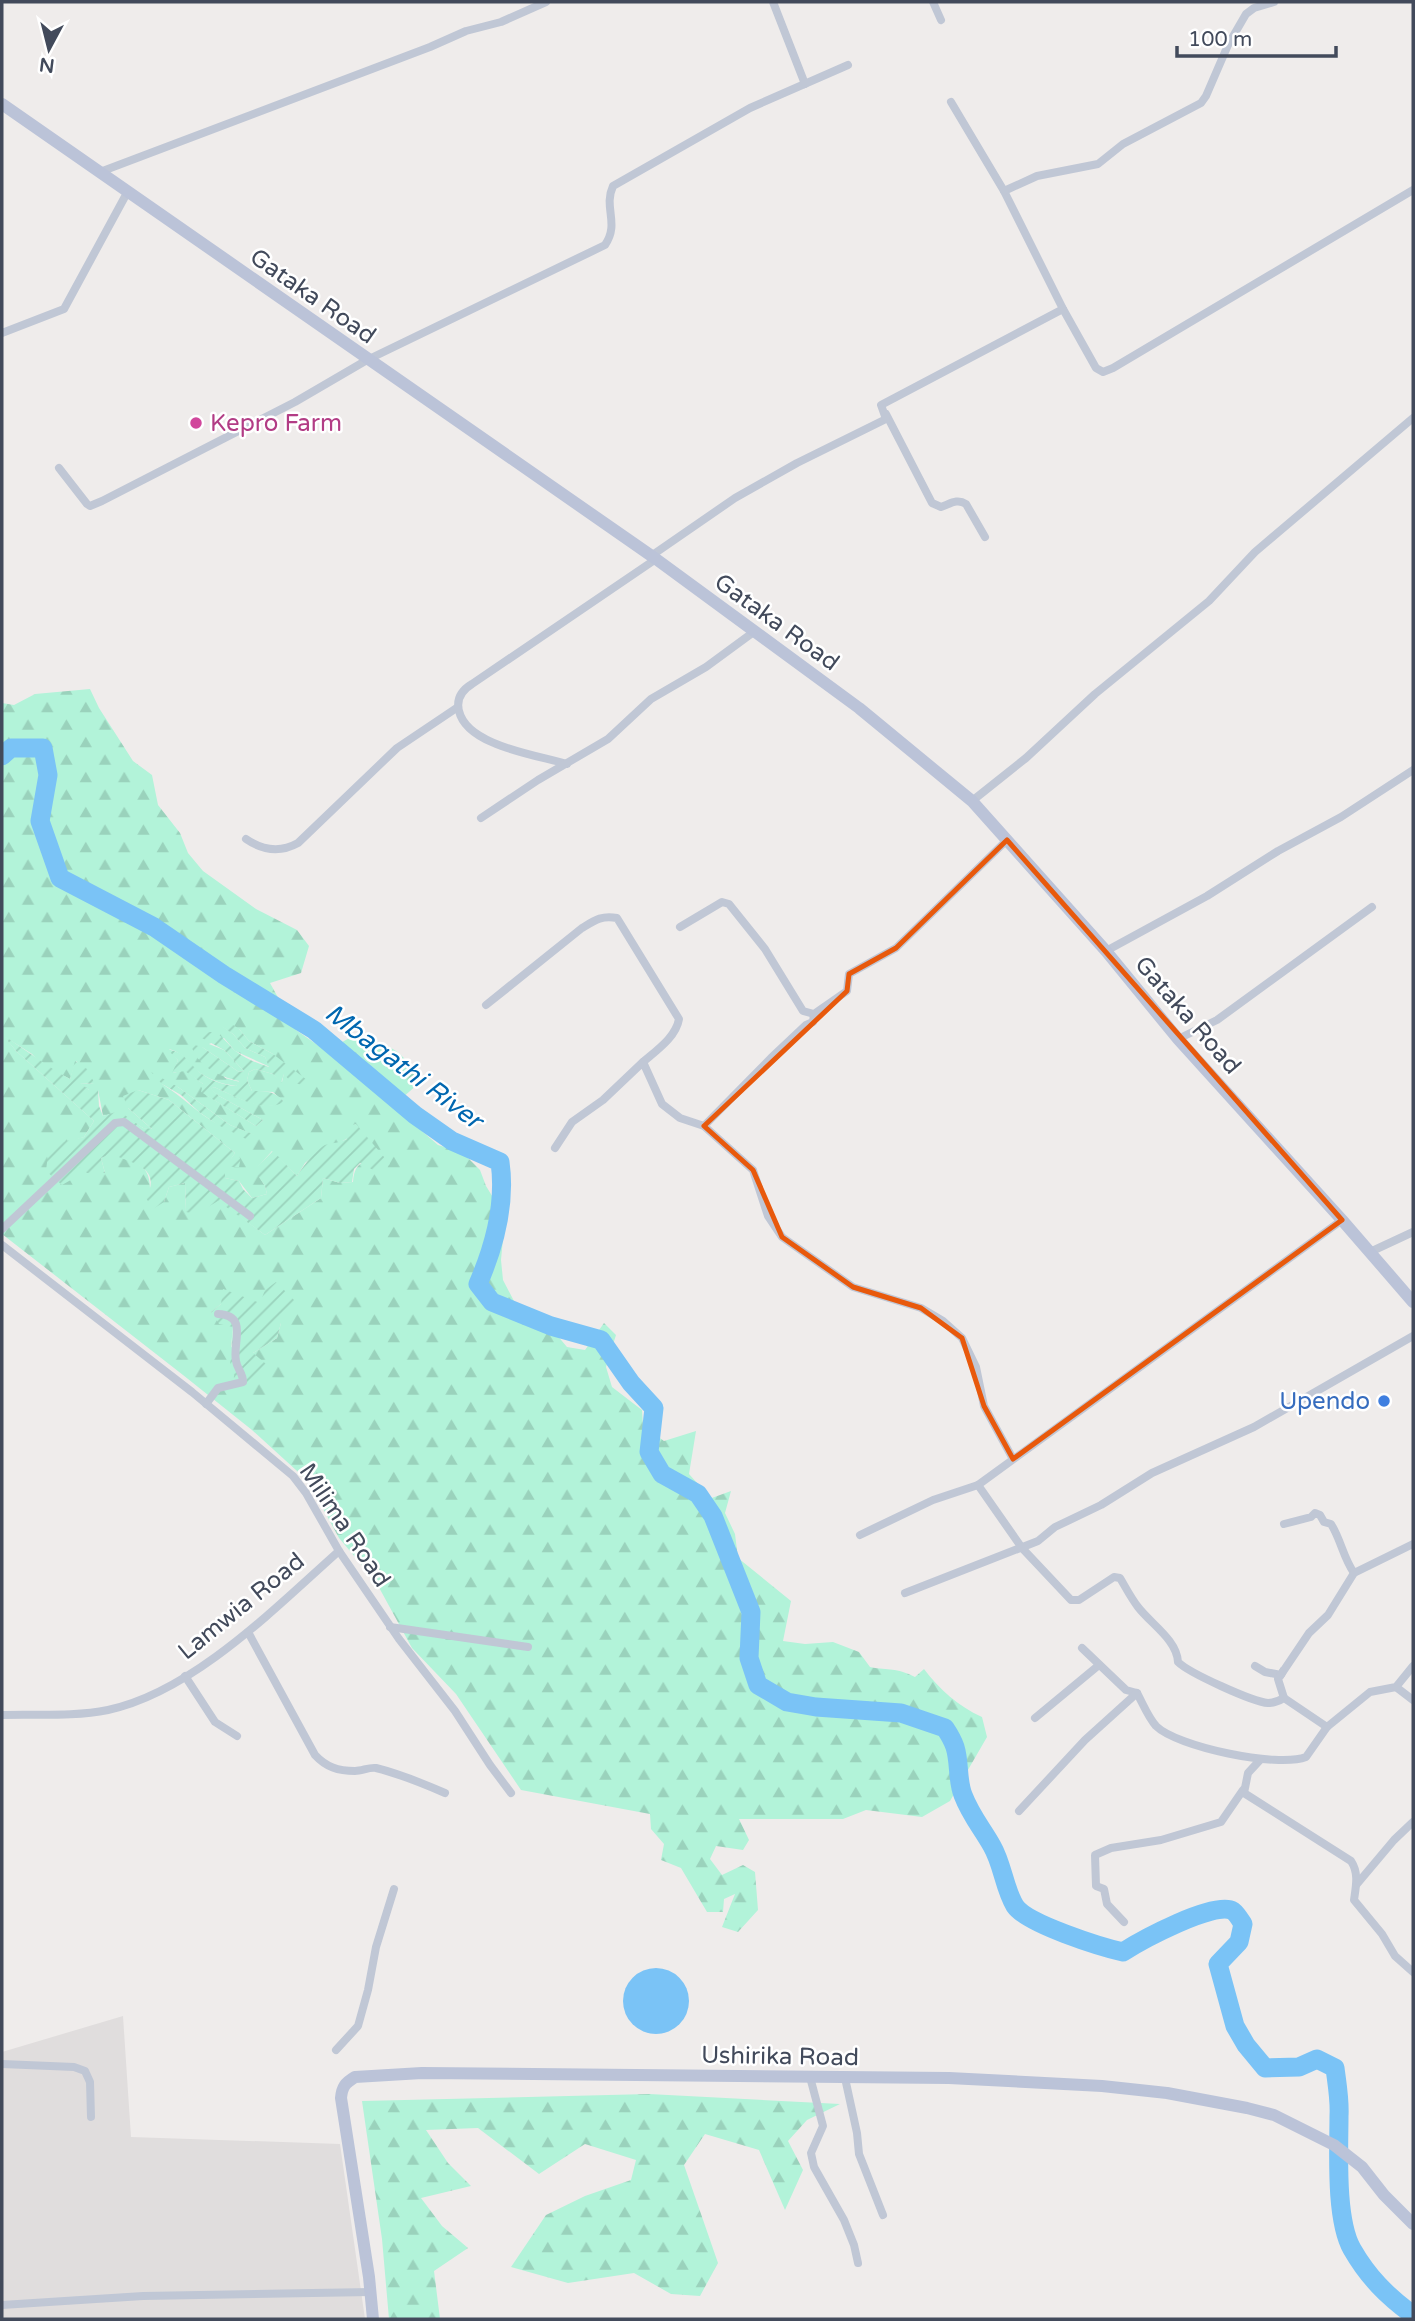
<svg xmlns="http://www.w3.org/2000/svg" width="1415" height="2321" viewBox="0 0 1415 2321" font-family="'Varela Round',sans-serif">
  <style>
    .education { fill: #e0dddd }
    .forest { fill: url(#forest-firs); fill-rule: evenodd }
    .garden { fill: url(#garden-furrows) }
    .water { fill: #7ac3f6 }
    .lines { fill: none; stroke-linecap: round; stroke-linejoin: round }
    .river { stroke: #7ac3f6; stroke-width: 19 }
    .street { stroke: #c0c7d5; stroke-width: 8 }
    .secondary { stroke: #bbc3d8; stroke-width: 12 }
    .marked { fill: none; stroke: #e8590c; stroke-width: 5; stroke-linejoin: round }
    .hotel-dot { fill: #d1479c; stroke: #fff; stroke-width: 2.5 }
    .shop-dot { fill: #3f7fe0; stroke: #fff; stroke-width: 2.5 }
    .labels { text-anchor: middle; stroke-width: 5; stroke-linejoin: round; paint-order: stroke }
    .street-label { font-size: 24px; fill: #424a5b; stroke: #fff }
    .hotel-label { font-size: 24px; fill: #b23c85; stroke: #fff; text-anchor: start }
    .shop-label { font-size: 24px; fill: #366cbe; stroke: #fff; text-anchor: end }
    .water-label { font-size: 26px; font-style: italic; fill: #0067b0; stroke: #fff }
  </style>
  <defs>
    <pattern id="forest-firs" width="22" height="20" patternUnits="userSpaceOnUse" patternTransform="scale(1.75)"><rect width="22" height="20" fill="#b2f3d9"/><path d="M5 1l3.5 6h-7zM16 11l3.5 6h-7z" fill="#9ad2bc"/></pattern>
    <pattern id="garden-furrows" width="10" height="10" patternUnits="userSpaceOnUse" patternTransform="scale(1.75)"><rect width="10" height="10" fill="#b2f3d9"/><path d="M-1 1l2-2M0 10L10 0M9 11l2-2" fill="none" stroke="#9ad2bc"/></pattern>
  </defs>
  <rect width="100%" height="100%" fill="#efeceb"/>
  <path class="education" d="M 123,2016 L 131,2137 L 340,2144 L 365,2319 L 2,2319 L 2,2052 Z"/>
  <g class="forest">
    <path d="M 90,689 L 99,708 L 133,761 L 152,775 L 158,805 L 180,833 L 188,853 L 203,871 L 256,909 L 297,930 L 309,946 L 301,973 L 270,983 L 296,1030 L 326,1051 L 353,1036 C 388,1045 405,1047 418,1084 L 393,1106 L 438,1145 L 463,1153 L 480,1170 L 486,1186 L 505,1217 L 501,1260 L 503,1280 L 515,1303 L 541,1316 L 567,1347 L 585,1350 L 604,1323 L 616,1335 L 606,1367 L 612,1387 L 642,1410 L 643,1426 L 664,1441 L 696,1431 L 689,1474 L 698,1484 L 698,1503 L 731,1491 L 725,1513 L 735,1534 L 738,1558 L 791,1601 L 783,1641 L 805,1644 L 833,1642 L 859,1652 L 870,1667 C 890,1671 895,1667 915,1677 L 924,1669 C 940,1690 958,1706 982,1717 L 987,1737 L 950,1801 L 922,1817 L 866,1810 L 843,1819 L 739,1819 L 749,1840 L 743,1850 L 716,1846 L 710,1859 L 722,1875 L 743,1865 L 755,1872 L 758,1910 L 738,1932 L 722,1927 L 735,1894 L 724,1899 L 723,1912 L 707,1912 L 681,1868 L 661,1860 L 664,1844 L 651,1829 L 650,1814 L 521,1790 L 456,1694 L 412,1648 L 376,1582 L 339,1538 L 308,1481 L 252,1430 L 183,1375 L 2,1234 L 2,703 L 14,705 L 35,694 ZM 222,1026 L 239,1029 L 249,1041 L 273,1054 L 284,1073 L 282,1082 L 273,1074 L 255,1069 L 249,1072 L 247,1080 L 252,1091 L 273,1092 L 283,1101 C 265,1114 233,1095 214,1087 L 210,1089 L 219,1096 L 263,1120 L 256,1126 L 208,1096 L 203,1084 L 185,1070 L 173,1073 L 178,1060 L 169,1049 C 183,1053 185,1059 195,1069 C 206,1079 222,1084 236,1086 L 240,1082 L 225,1078 L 202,1047 L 239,1072 L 244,1071 L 224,1050 L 209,1044 L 224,1038 L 235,1051 L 270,1067 L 265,1057 L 245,1048 L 233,1034 ZM 5,1037 L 32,1054 L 41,1064 L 70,1079 L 76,1061 L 94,1084 L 79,1083 L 89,1090 L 98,1090 L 103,1116 L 119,1112 L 143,1128 L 153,1130 L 128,1108 L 138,1090 L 169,1100 L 235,1153 L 225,1167 L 225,1178 L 239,1181 L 252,1198 L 267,1194 L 265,1186 L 255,1170 L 272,1151 L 297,1176 L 305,1163 L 325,1146 L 335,1145 L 348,1138 L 355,1124 L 386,1160 C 366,1162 355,1158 353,1182 L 340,1183 L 323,1178 L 321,1198 L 265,1235 L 218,1200 L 186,1212 L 185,1183 L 169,1187 L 164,1202 L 150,1191 C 151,1161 133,1164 111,1153 L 101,1158 L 105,1173 L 77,1165 L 71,1141 L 84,1137 L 94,1121 L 16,1051 ZM 162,1084 L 178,1087 L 230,1125 L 254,1135 C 242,1132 227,1129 216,1123 C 197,1113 182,1096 162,1084 ZM 260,1303 L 281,1323 L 277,1338 L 253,1353 L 231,1347 L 233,1327 L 211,1312 L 221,1304 Z"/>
    <path d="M 649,2094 L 840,2104 L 807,2120 L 788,2141 L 803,2170 L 785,2210 L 759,2150 L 705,2134 L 684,2165 L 718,2263 L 700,2296 L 671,2294 L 634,2273 L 568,2283 L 511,2267 L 546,2215 L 585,2196 L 631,2180 L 636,2160 L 585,2144 L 539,2174 L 478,2128 L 426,2130 L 448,2163 L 471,2186 L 421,2198 L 442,2226 L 468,2248 L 434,2271 L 440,2319 L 389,2319 L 382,2239 L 362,2101 Z"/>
  </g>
  <g class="garden">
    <path d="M 226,1020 L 239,1029 L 249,1041 L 273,1054 L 307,1080 L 302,1085 L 291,1082 L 284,1074 L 281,1083 L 273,1074 L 255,1069 L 249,1072 L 247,1080 L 252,1091 C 265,1091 276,1091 284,1102 C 263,1114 235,1096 214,1087 L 211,1089 L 219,1096 L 263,1120 L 256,1126 L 201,1092 L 203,1084 L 185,1071 L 172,1073 L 178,1060 L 167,1049 C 184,1053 183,1056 195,1068 C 205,1079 222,1085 236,1086 L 239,1081 C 220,1077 195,1065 191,1044 L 202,1047 L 239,1072 L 244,1071 L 224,1050 L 200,1037 C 216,1022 226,1044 237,1052 C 246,1059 259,1064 269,1067 L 265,1057 L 245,1048 L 233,1034 L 221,1026 Z"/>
    <path d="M 3,1035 C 26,1050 46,1066 70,1079 L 75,1061 L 87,1069 L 95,1084 L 80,1083 L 89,1090 L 98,1090 L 99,1106 L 103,1116 L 119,1111 L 143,1128 L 152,1129 L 128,1108 L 123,1096 L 138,1090 L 169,1100 L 235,1153 L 231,1159 L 241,1157 L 239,1167 L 225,1167 L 225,1178 L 239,1181 L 243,1189 L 252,1198 L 267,1194 L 265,1186 L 254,1170 L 273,1151 L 297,1176 C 302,1168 316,1149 325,1145 C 332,1143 339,1143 347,1139 L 346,1127 L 356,1124 L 390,1164 L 377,1172 L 360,1163 L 354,1169 L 352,1182 L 340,1183 L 323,1178 L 321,1198 L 265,1235 L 218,1201 L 196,1214 L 186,1212 L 185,1183 L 169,1187 L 164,1202 L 153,1209 L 146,1198 C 163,1167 131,1163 111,1154 L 101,1158 L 105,1173 L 87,1173 L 78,1166 L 76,1177 L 62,1185 L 46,1171 L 49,1145 L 84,1137 L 94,1121 L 16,1051 Z"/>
    <path d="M 151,1072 L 178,1087 L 230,1125 L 255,1135 L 246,1139 L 218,1125 L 199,1112 L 181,1095 L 162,1084 Z"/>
    <path d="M 276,1282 L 296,1302 L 281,1323 L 277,1338 L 253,1353 L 266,1364 C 261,1377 254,1386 239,1386 L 230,1366 L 233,1327 L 219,1324 L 211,1312 L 221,1304 L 223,1289 L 260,1303 L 265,1290 Z"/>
  </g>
  <circle class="water" cx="656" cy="2001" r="33"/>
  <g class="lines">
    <path class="river" d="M 2,756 L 11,748 L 43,748 L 48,775 L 40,821 L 60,878 L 154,927 L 224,975 L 314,1030 L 415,1115 L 452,1141 L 500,1162 C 506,1204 495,1245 478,1284 L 492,1302 L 551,1326 L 601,1340 L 631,1383 L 654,1408 L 649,1452 L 662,1474 L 698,1494 L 713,1516 L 751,1612 L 749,1658 L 758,1685 L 787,1702 L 816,1707 L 901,1713 L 945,1728 C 949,1734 953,1741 955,1747 C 960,1763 957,1780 963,1795 C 971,1816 982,1828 992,1846 C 1003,1865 1004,1888 1015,1906 C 1027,1924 1101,1947 1123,1952 C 1140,1941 1215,1900 1233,1911 C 1237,1914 1241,1921 1243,1924 L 1239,1942 L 1218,1964 L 1235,2026 L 1246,2045 L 1265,2068 L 1299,2067 L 1317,2059 L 1335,2068 C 1337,2084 1340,2100 1339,2116 C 1339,2150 1335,2219 1352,2249 C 1368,2277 1387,2296 1413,2315"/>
    <g class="street">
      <path d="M 773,2 L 805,84"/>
      <path d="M 933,2 L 941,20"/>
      <path d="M 1274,2 L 1254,8 L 1246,14 L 1228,45 L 1206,96 L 1201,103 L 1123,144 L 1098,164 L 1037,176 L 1004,191 L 1063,309 L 1096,368 L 1103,372 L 1113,368 L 1413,190"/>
      <path d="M 951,102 L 1004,191"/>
      <path d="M 100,172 L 430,47 L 466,31 L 501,22 L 546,2"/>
      <path d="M 2,333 L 64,309 L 128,191"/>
      <path d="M 886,414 L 932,503 L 941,507 C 950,504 957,498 966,504 L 985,537"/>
      <path d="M 59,468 L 87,504 L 90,506 L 102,501 L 295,402 L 367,360 L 605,245 C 620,223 603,208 613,186 L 750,108 L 848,65"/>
      <path d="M 651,556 L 735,498 L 797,463 L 886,419 L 881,405 L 1063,309"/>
      <path d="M 567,764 C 537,755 467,746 459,711 C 456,699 462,690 472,684 L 656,559"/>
      <path d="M 972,801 L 1026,758 L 1095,694 L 1209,601 L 1255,552 L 1413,418"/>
      <path d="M 481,818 L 538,780 L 608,739 L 651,699 L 706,667 L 755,631"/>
      <path d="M 246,839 C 262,850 280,853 298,843 L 397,748 L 458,707"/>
      <path d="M 680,927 L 722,902 L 729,904 L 765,949 L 803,1011 L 814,1014 L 847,991 L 849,974 L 896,948 L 1007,840"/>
      <path d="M 1106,951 L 1207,896 L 1278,851 L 1341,817 L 1413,770"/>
      <path d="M 486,1005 L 582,928 C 595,920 602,915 617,918 L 679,1019 C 676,1037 657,1050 643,1062"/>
      <path d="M 1178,1039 L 1217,1020 L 1372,907"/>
      <path d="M 704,1126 L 771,1058 L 806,1025 L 813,1022 L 814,1014"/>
      <path d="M 555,1148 L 572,1122 L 603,1100 L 643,1062 L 662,1104 L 680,1118 L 704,1126 L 753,1170 L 768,1216 L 782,1237 L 853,1287 L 921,1308 L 943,1321 L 962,1338 L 976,1367 L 984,1406 L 1013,1459"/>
      <path d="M 1342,1220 L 978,1485 L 1022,1548 L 1071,1600 L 1079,1600 L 1114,1577 L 1120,1578 C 1126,1588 1131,1598 1138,1607 C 1151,1624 1177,1640 1178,1662 C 1189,1673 1253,1702 1268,1703 C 1274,1703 1279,1701 1284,1698 L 1327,1727 L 1370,1692 L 1396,1687 L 1413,1666"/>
      <path d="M 2,1229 L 115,1123 L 124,1122 L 250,1216"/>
      <path d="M 2,1245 L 192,1392 L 293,1476 L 306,1493 L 339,1551 L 399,1639 L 455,1711 L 490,1765 L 511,1793"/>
      <path d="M 1370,1252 L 1413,1232"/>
      <path d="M 206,1404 L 218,1388 L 243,1382 C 243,1373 237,1369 236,1361 C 232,1344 249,1315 218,1314"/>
      <path d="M 1284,1524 L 1311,1517 L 1315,1513 L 1320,1515 L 1324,1522 L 1331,1524 C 1341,1540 1343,1557 1354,1573"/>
      <path d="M 860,1535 L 933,1500 L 978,1485"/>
      <path d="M 905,1593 L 1038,1541 L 1055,1527 L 1101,1505 L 1152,1473 L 1254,1427 L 1413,1336"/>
      <path d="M 390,1627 L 528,1647"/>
      <path d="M 248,1632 L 315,1755 C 326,1767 338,1771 355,1771 C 362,1771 369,1767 376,1768 C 400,1774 422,1783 445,1793"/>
      <path d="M 1082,1648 L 1126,1690 L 1137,1693"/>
      <path d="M 1255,1666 L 1265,1672 L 1281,1675 L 1283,1671"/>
      <path d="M 185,1676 L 215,1722 L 237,1736"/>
      <path d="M 1396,1687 L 1413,1700"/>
      <path d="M 1284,1698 L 1278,1679 L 1309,1633 L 1328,1615 L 1354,1573 L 1413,1544"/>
      <path d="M 2,1715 C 37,1714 74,1717 108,1710 C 193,1692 276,1607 339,1551"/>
      <path d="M 1035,1718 L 1099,1665"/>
      <path d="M 1260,1760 L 1248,1773 L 1244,1793 L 1351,1861 C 1359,1873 1356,1886 1354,1900 L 1382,1934 L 1395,1956 L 1413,1972"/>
      <path d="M 1019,1811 L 1085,1740 L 1137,1693 C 1143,1704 1148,1717 1156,1726 C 1177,1747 1278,1768 1306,1757 L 1327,1727"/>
      <path d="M 1357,1884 L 1394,1840 L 1413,1822"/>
      <path d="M 1124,1922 L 1107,1904 L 1104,1889 L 1096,1886 L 1095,1855 L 1111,1848 L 1161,1840 L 1221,1822 L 1243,1790"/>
      <path d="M 336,2050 L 358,2026 L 368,1990 L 376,1947 L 394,1889"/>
      <path d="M 2,2064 L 74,2067 L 85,2071 L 90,2082 L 91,2117"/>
      <path d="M 810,2077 L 823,2126 L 811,2153 L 814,2167 L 844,2220 L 854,2245 L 858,2263"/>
      <path d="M 845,2078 L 857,2133 L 859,2154 L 883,2215"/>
      <path d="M 2,2305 L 143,2296 L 371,2292"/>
    </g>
    <g class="secondary">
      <path d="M 2,104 L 656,559 L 859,708 L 972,801 L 1106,951 L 1178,1039 L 1342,1220 L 1413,1302"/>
      <path d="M 373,2319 L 369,2277 L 341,2098 C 342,2087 345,2083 355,2077 L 422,2073 L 949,2078 L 1102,2086 L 1167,2093 L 1247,2108 L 1274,2115 L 1334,2145 L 1362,2167 L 1384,2195 L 1413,2224"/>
    </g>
  </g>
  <path class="marked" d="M 1007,840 L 1342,1220 L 1013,1459 L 984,1406 L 962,1338 L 921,1308 L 853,1287 L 782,1237 L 753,1170 L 704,1126 L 847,991 L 849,974 L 896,948 Z"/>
  <circle class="hotel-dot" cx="196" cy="423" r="7"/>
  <circle class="shop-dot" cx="1384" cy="1401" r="7"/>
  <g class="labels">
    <g class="street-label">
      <text transform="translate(313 296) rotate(35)" y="8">Gataka Road</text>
      <text transform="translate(777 622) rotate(36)" y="8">Gataka Road</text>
      <text transform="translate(1188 1015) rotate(49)" y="8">Gataka Road</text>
      <text transform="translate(345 1525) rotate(56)" y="8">Milima Road</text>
      <text transform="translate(241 1606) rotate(-39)" y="8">Lamwia Road</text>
      <text transform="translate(780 2056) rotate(1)" y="8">Ushirika Road</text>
    </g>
    <g class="hotel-label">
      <text x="210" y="431">Kepro Farm</text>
    </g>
    <g class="shop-label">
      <text x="1370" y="1409">Upendo</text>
    </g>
    <g class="water-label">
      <text transform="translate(404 1066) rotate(37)" y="9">Mbagathi River</text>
    </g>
  </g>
  <rect width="1415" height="2321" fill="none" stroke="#424a5b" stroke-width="7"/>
  <g transform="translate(49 49) rotate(187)" stroke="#ffffff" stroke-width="5" paint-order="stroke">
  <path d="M0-5L12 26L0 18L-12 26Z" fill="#424a5b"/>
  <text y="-10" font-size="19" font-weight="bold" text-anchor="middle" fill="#424a5b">N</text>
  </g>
  <path d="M1177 46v10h159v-10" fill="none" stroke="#424a5b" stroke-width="3.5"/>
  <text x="1188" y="46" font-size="21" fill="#424a5b" stroke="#ffffff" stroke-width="5" paint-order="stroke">100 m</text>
</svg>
